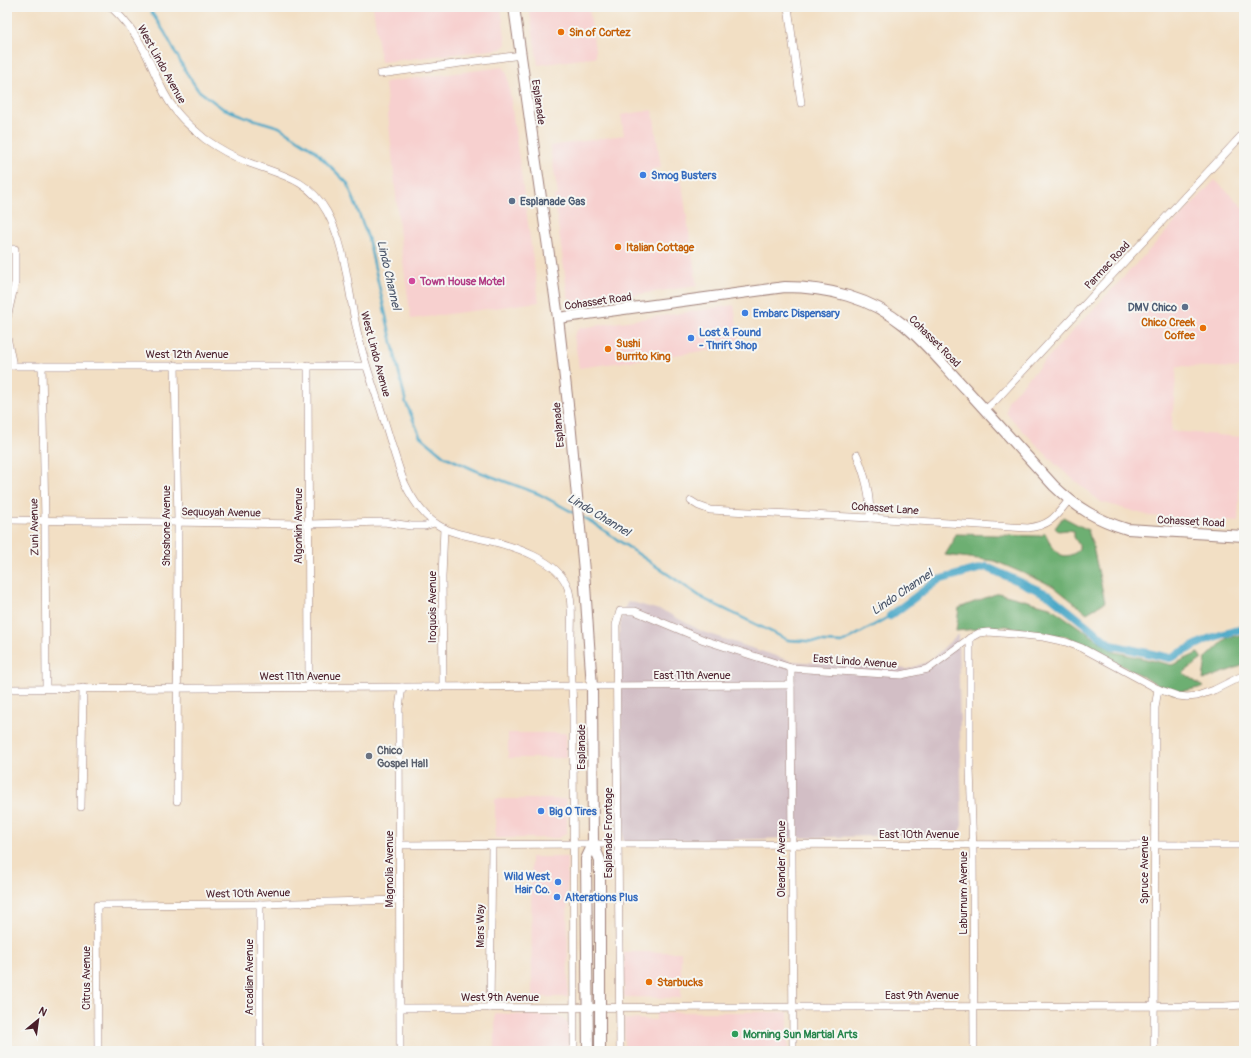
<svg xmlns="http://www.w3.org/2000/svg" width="1251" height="1058" viewBox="0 0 1251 1058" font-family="Pangolin,sans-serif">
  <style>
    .built { fill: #f7d0cf }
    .industrial { fill: #d2bec5 }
    .forest { fill: #6daf72; stroke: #5c674e }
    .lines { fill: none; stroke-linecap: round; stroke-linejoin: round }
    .stream { stroke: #49a7c7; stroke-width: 2.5 }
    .canal { stroke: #49a7c7; stroke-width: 8 }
    .street-casing { stroke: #9e7f78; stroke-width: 8 }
    .secondary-casing { stroke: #9e7f78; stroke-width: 12 }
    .street { stroke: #fff; stroke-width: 7 }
    .secondary { stroke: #fff; stroke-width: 10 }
    .food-dot { fill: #e8710a; stroke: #f6f6f2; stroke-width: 1.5 }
    .shop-dot { fill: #3f7fe0; stroke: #f6f6f2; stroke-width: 1.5 }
    .service-dot { fill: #5c6f8a; stroke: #f6f6f2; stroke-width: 1.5 }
    .hotel-dot { fill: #d1479c; stroke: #f6f6f2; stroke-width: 1.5 }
    .worship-dot { fill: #6b7280; stroke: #f6f6f2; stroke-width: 1.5 }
    .leisure-dot { fill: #2e9e5b; stroke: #f6f6f2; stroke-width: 1.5 }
    .labels { text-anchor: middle; stroke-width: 4; stroke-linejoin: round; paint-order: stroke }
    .food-label { font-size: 11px; font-weight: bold; fill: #c56008; stroke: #f6f6f2; text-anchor: start }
    .street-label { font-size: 11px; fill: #4a1f2b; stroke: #f6f6f2 }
    .shop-label { font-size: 11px; font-weight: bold; fill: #366cbe; stroke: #f6f6f2; text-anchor: start }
    .service-label { font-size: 11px; font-weight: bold; fill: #4e5e75; stroke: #f6f6f2; text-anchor: start }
    .hotel-label { font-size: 11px; font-weight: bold; fill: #b23c85; stroke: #f6f6f2; text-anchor: start }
    .worship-label { font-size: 11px; font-weight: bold; fill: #5b616d; stroke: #f6f6f2; text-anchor: start }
    .leisure-label { font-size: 11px; font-weight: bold; fill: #27864d; stroke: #f6f6f2; text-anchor: start }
    .water-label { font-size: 12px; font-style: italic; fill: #4a5569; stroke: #f6f6f2 }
  </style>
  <rect width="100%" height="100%" fill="#f6f6f2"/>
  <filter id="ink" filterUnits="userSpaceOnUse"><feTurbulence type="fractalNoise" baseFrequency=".025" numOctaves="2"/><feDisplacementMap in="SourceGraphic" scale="8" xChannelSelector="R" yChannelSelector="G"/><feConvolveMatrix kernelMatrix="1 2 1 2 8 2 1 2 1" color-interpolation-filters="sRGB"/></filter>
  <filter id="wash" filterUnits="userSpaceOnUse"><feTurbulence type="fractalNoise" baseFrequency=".012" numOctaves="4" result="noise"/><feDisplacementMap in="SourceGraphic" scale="16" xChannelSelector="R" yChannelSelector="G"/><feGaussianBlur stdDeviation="0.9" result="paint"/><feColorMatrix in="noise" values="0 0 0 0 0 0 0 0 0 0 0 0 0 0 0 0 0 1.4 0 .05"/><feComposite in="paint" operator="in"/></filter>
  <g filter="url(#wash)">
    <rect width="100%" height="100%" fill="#f2dfc4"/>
    <g class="built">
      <path d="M 373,7 L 501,7 L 506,44 L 501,49 L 381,62 Z"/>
      <path d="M 529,7 L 589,7 L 596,57 L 538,65 Z"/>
      <path d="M 503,67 L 507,73 L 539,302 L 411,319 L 401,247 L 385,82 Z"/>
      <path d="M 653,110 L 661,168 L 652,169 L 654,181 L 681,177 L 697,286 L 576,303 L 568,297 L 554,196 L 558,195 L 550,146 L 624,135 L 621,115 Z"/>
      <path d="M 1215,180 L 1244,208 L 1244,368 L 1177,366 L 1171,431 L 1242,437 L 1238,522 L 1150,516 L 1101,502 L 1057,466 L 1006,413 L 1008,400 Z"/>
      <path d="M 734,305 L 740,346 L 579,368 L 574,336 L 576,332 L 580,328 Z"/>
      <path d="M 508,733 L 566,733 L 567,758 L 508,758 Z"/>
      <path d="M 495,799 L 567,799 L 567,832 L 559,838 L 495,838 Z"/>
      <path d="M 531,857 L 567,857 L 568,997 L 532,997 Z"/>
      <path d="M 624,952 L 681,952 L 681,998 L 624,997 Z"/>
      <path d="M 656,1012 L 788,1012 L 788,1051 L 624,1051 L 624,1019 L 656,1020 Z"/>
      <path d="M 495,1013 L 562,1017 L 568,1024 L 568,1051 L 495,1051 Z"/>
    </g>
    <path class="industrial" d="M 628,601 L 666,612 L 703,632 L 791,661 L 908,669 L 930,661 L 958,634 L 962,825 L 959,834 L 623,842 L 619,636 L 621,617 Z"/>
    <g class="forest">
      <path d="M 1063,517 L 1088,530 L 1093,547 L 1105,602 L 1087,613 L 1053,586 L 995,561 L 945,555 L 953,542 L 955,534 L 1041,536 L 1045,533 C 1053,548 1060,565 1079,550 L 1079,545 L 1074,537 L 1074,531 L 1068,530 L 1058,531 L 1055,528 Z"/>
      <path d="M 998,593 L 1050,607 L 1115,652 L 1172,665 L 1198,653 L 1202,659 L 1183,673 L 1203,687 L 1174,693 L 1068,637 L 1006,626 L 956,631 L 959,608 Z"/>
      <path d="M 1244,634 L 1244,665 L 1203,680 L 1206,658 L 1227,638 Z"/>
    </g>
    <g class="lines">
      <g class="stream">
        <path d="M 148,7 L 165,33 L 186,72 L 198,90 L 222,108 L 246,117 L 279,127 L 313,149 L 348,184 L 368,238 L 406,403 L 420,436 L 444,456 L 477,471 L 539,494 L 576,514"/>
        <path d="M 582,517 L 593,523 L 704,599 L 788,640 L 842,643 L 890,616"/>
      </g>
      <path class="canal" d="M 890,616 L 938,580 L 986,567 L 1049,595 L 1111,645 L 1170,658 L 1208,639 L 1244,628"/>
    </g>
  </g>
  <g filter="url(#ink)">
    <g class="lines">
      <g class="street-casing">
        <g id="street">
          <path d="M 111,7 C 124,19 136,34 144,50 C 154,69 160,90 173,107 C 181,119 193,129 205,139 C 218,148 232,156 247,162 C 280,175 308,178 327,212 C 347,249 348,294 358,335 C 364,360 372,383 380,407 C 388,432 395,458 404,482 C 412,499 422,515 438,525 C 452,534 470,536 487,540 C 513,546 559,560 568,588 C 573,604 571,623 571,639 C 571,663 572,686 573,710 L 574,1051"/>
          <path d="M 788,7 L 801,103"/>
          <path d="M 380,74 L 521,55"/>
          <path d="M 7,249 L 15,249 L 15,283 L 7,318"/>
          <path d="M 7,337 L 13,366"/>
          <path d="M 175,365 L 178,522 L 177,801"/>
          <path d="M 308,365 L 309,687"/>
          <path d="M 7,366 L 366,366"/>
          <path d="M 42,366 L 45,520 L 46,688"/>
          <path d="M 985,410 L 995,401 L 1244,133"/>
          <path d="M 857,455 C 866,478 870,493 870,518"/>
          <path d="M 691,501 L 699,506 L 710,510 L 870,518 L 1028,528 C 1051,525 1055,517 1069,500"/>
          <path d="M 7,520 L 309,524 L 384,522 L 411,526 L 425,526 L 434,523"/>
          <path d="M 970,638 L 970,769 L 973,851 L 974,1051"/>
          <path d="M 791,668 L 793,1051"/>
          <path d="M 443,686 L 442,577 L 444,528"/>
          <path d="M 7,689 L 791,685"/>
          <path d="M 81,807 L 83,688"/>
          <path d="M 399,845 L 581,844 L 1244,845"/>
          <path d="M 400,1008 L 1225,1006 L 1244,1005"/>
          <path d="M 490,1008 L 492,845"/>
          <path d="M 98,1051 L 97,905 L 260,904 L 400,900"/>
          <path d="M 260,1051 L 260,904"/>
          <path d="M 400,1051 L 399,708 L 402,687"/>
          <path d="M 620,1051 L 616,625 L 620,611 L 635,611 L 704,640 L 791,668 L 901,675 L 928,669 L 970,638 L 979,633 L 988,632 L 1014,634 L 1043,637 L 1066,642 L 1082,648 L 1158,689 L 1178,696 L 1187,697 L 1197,696 L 1214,690 L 1244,675"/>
          <path d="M 1154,1051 L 1155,708 L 1158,689"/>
        </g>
      </g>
      <g class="secondary-casing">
        <g id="secondary">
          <path d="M 514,7 L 558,318 L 570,422 L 584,571 L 592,687 L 593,844 L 600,860 L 600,1051"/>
          <path d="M 558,318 L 785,287 C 827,287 871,298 904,325 C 927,344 946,368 966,389 C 995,421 1025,454 1054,486 C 1077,508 1097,520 1127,529 L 1244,536"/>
          <path d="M 588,1051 L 586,859 L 593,844"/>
        </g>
      </g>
      <use href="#street" class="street"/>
      <use href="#secondary" class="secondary"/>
    </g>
  </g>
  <g class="food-dot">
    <circle cx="561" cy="32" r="4"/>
    <circle cx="618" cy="247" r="4"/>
    <circle cx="1203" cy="328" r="4"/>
    <circle cx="608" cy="349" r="4"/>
    <circle cx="649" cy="982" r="4"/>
  </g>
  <g class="shop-dot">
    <circle cx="643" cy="175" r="4"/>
    <circle cx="745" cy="313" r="4"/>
    <circle cx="691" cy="338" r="4"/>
    <circle cx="541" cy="811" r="4"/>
    <circle cx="558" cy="882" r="4"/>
    <circle cx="557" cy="897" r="4"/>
  </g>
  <g class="service-dot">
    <circle cx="512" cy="201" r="4"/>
    <circle cx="1185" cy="307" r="4"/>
  </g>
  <circle class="hotel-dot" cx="412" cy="281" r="4"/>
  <circle class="worship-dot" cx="369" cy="756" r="4"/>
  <circle class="leisure-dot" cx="735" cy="1034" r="4"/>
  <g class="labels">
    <g class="food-label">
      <text x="569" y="36">Sin of Cortez</text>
      <text x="626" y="251">Italian Cottage</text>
      <text x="1195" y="326" text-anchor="end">Chico Creek<tspan x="1195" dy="13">Coffee</tspan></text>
      <text x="616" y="347">Sushi<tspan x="616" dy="13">Burrito King</tspan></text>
      <text x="657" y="986">Starbucks</text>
    </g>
    <g class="street-label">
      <text transform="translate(162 64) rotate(61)" y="4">West Lindo Avenue</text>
      <text transform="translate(539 102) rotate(82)" y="4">Esplanade</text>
      <text transform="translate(1107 265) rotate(-47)" y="4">Parmac Road</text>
      <text transform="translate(598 301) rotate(-8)" y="4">Cohasset Road</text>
      <text transform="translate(935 341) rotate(45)" y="4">Cohasset Road</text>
      <text x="187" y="358">West 12th Avenue</text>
      <text transform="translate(376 354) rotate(75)" y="4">West Lindo Avenue</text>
      <text transform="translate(558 425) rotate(-95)" y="4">Esplanade</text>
      <text transform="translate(885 508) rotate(4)" y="4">Cohasset Lane</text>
      <text transform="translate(221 512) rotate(1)" y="4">Sequoyah Avenue</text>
      <text transform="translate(1191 521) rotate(3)" y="4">Cohasset Road</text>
      <text transform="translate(166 526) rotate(-90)" y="4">Shoshone Avenue</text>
      <text transform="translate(298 526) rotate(-90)" y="4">Algonkin Avenue</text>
      <text transform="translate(34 527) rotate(-91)" y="4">Zuni Avenue</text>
      <text transform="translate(432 607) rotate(-90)" y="4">Iroquois Avenue</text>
      <text transform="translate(855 661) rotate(4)" y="4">East Lindo Avenue</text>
      <text x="692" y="679">East 11th Avenue</text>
      <text x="300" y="680">West 11th Avenue</text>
      <text transform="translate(581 747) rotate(-90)" y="4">Esplanade</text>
      <text transform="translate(608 833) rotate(-90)" y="4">Esplanade Frontage</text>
      <text x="919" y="838">East 10th Avenue</text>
      <text transform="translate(781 859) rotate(-90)" y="4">Oleander Avenue</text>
      <text transform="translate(389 869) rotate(-90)" y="4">Magnolia Avenue</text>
      <text transform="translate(1144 870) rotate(-90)" y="4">Spruce Avenue</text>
      <text transform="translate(248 893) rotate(-1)" y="4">West 10th Avenue</text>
      <text transform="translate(963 893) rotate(-90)" y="4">Laburnum Avenue</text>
      <text transform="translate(480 926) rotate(-90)" y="4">Mars Way</text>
      <text transform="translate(249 977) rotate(-90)" y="4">Arcadian Avenue</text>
      <text transform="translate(86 978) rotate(-90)" y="4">Citrus Avenue</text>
      <text x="922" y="999">East 9th Avenue</text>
      <text x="500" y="1001">West 9th Avenue</text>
    </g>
    <g class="shop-label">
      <text x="651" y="179">Smog Busters</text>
      <text x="753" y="317">Embarc Dispensary</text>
      <text x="699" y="336">Lost &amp; Found<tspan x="699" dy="13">- Thrift Shop</tspan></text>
      <text x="549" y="815">Big O Tires</text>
      <text x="550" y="880" text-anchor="end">Wild West<tspan x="550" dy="13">Hair Co.</tspan></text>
      <text x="565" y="901">Alterations Plus</text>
    </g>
    <g class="service-label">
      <text x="520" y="205">Esplanade Gas</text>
      <text x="1177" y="311" text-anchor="end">DMV Chico</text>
    </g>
    <g class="hotel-label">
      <text x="420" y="285">Town House Motel</text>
    </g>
    <g class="worship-label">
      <text x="377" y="754">Chico<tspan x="377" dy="13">Gospel Hall</tspan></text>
    </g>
    <g class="leisure-label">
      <text x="743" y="1038">Morning Sun Martial Arts</text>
    </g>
    <g class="water-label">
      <text transform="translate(389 275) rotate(77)" y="4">Lindo Channel</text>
      <text transform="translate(599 515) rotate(31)" y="4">Lindo Channel</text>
      <text transform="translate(902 592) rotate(-34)" y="4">Lindo Channel</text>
    </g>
  </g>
  <rect width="1251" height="1058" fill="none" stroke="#f6f6f2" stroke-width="24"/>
  <g transform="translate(38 1020) rotate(29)" stroke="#f6f6f2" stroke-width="3" paint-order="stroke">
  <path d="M0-3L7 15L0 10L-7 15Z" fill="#4a1f2b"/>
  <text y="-6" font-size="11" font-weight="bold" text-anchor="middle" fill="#4a1f2b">N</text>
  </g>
</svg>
